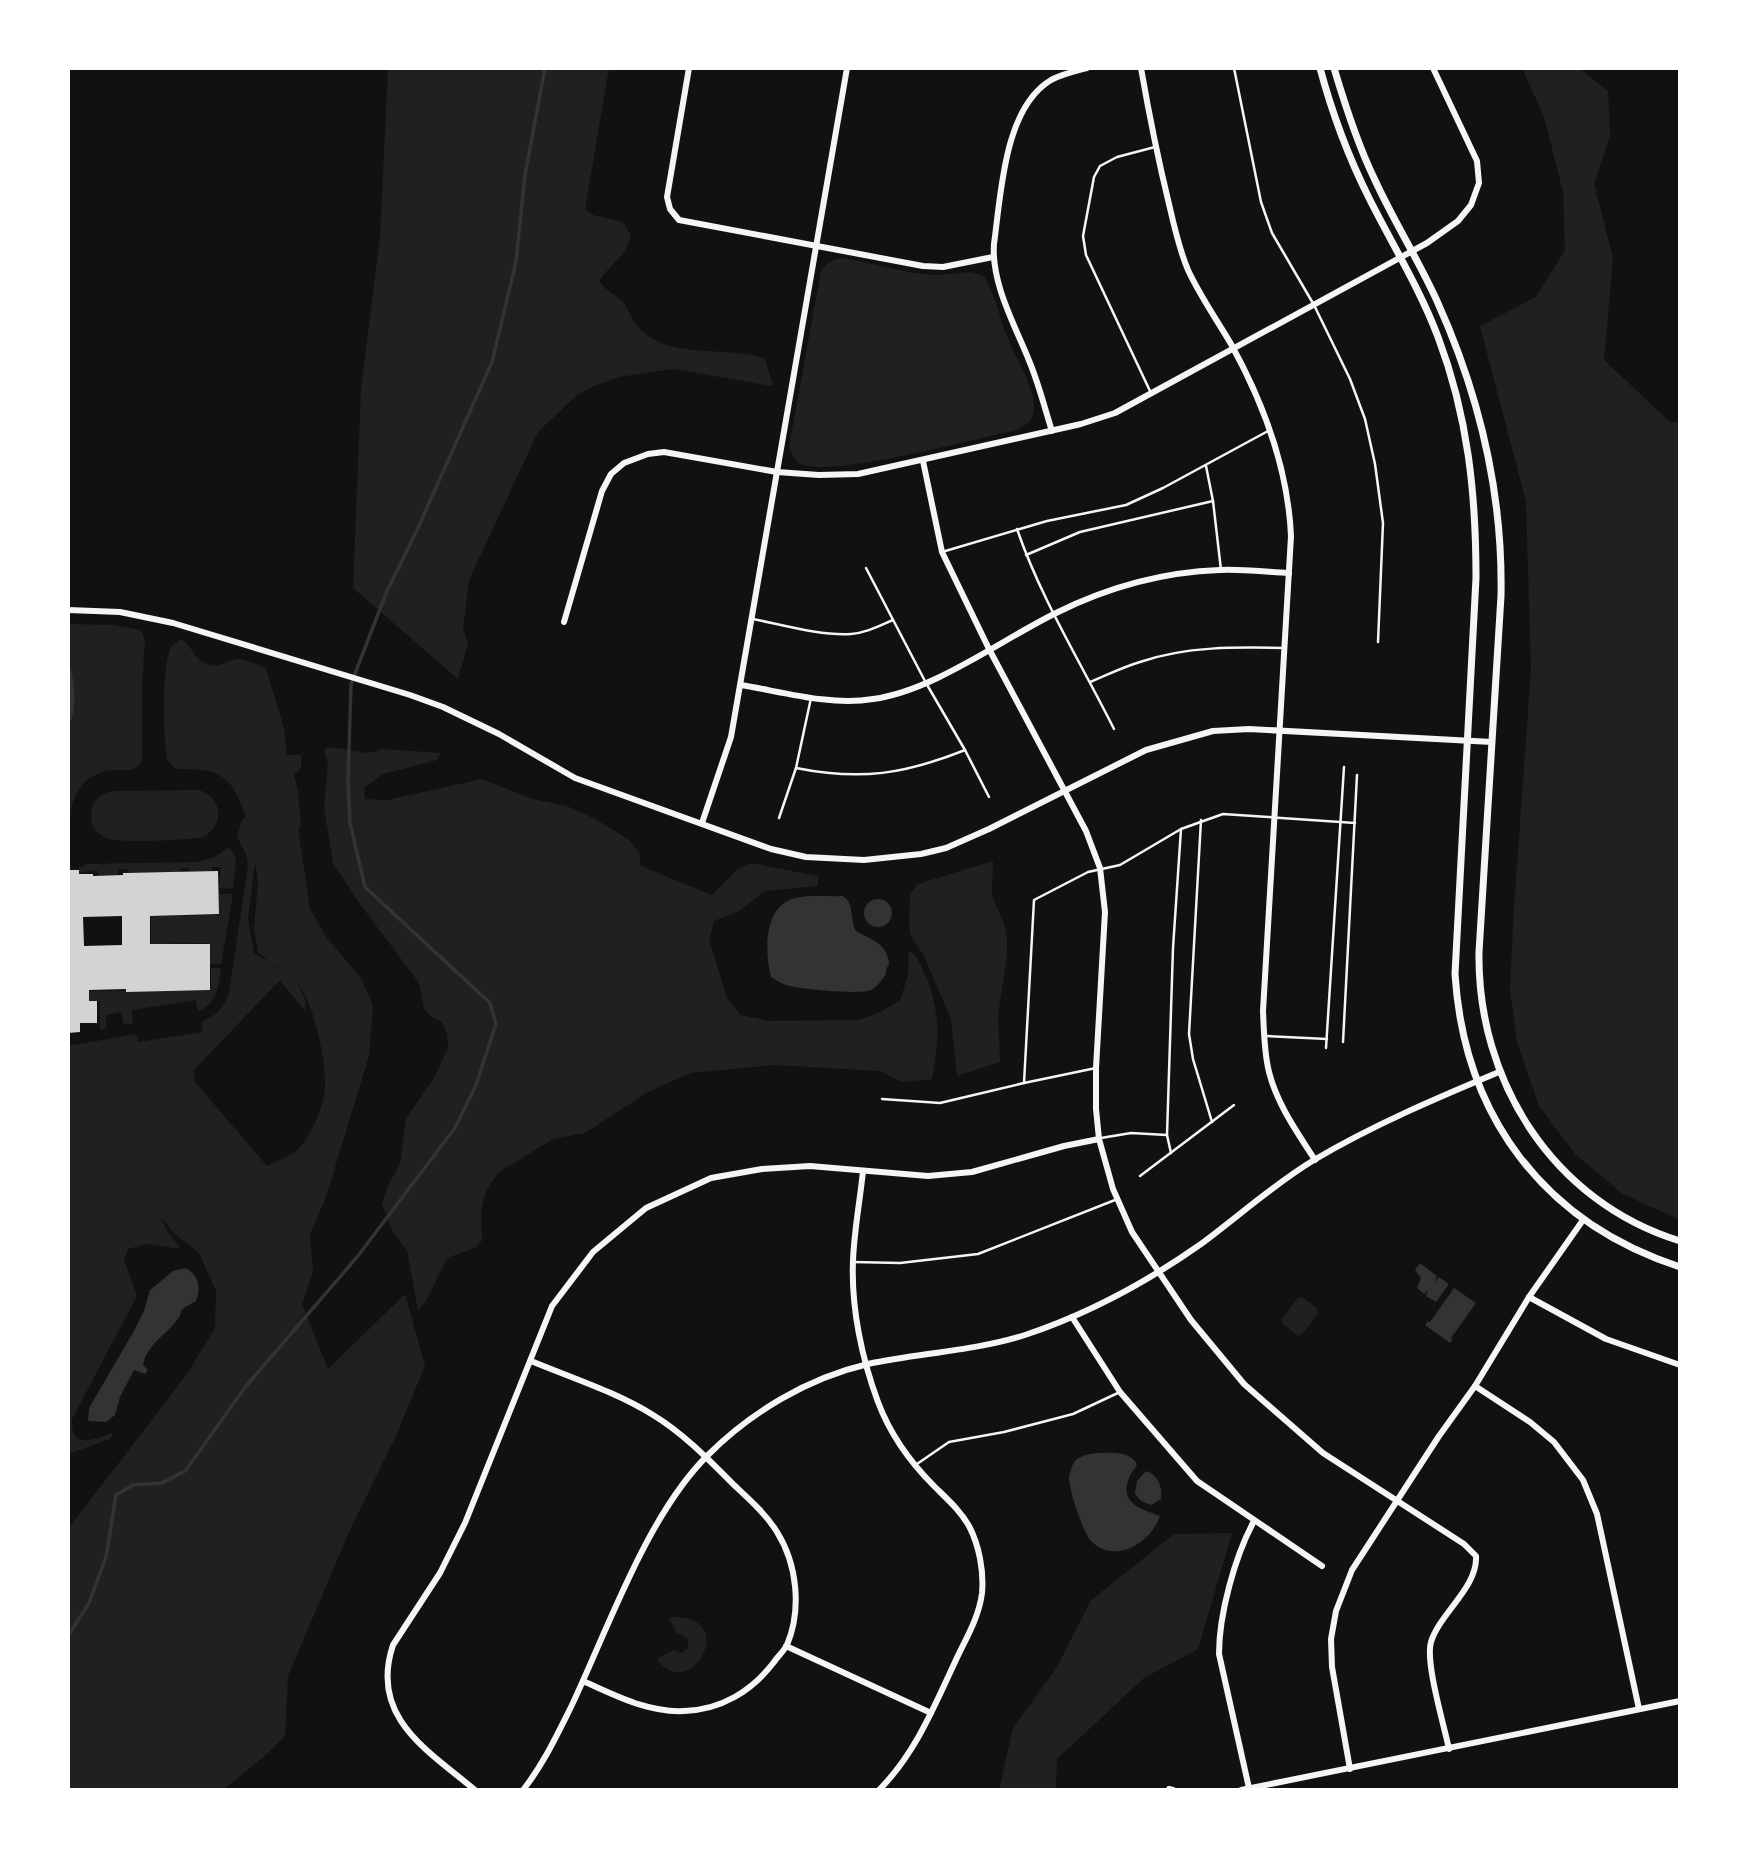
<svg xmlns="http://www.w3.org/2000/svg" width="1748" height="1858" viewBox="0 0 1748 1858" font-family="'DejaVu Sans',sans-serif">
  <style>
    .green { fill: #202020; fill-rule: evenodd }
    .water { fill: #333 }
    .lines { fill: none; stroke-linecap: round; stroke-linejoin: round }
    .stream { stroke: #333; stroke-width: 3.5 }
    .building { fill: #d3d3d3; fill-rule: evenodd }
    .service { stroke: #f5f5f5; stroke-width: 2.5 }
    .minor { stroke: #f5f5f5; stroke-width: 6 }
    .tertiary { stroke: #f5f5f5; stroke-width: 7 }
  </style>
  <rect width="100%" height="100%" fill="#111"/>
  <g class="green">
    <path d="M 388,68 L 609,68 L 585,209 L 593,215 L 623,222 L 631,236 C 626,257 610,264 599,281 C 606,291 615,294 623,302 C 629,309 631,319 637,326 C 668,362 727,344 765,359 L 773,386 L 673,369 L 619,377 L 594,386 L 577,395 L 538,432 L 469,580 L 463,629 L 468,644 L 458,679 L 353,588 L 361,389 L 380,237 Z"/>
    <path d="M 1522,68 L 1579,68 L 1608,91 L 1610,136 L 1594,184 L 1613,258 L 1604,360 L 1670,422 L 1680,422 L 1680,1220 L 1623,1194 L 1575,1154 L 1539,1106 L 1517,1042 L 1510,989 L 1514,907 L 1531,669 L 1526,502 L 1480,326 L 1536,297 L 1565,250 L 1563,192 L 1544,117 Z"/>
    <path d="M 844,258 C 872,263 911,275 937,275 C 954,275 972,267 985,278 C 995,295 999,316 1006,334 C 1015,357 1032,381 1034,405 C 1035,419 1028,424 1017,430 C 978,438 831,478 801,464 C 793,460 792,454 789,447 L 821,271 C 828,261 833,259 844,258 Z"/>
    <path d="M 68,624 L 113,625 L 141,630 L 145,641 L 142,685 L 142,762 C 133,775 119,768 106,771 C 84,776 72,795 70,816 L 68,816 Z"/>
    <path d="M 181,639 C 192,645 193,658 205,663 C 222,670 226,660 238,659 C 246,659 258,665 266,668 L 284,728 L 287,755 L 301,755 L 301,768 L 294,775 L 298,792 L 301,826 L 298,828 L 310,909 L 327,938 L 361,978 L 373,1005 L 369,1056 L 326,1197 L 310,1235 L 313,1272 L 302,1304 L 328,1369 L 405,1294 L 425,1366 L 395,1438 L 350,1530 L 288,1676 L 285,1736 L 269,1752 L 223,1790 L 68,1790 L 68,1529 L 187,1374 L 215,1328 L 216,1291 L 199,1253 L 175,1234 L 161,1217 L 167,1231 L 181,1249 L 147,1244 L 128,1249 L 124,1260 L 137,1296 L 72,1419 C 70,1451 95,1439 113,1433 L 110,1439 L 68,1454 L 68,1046 L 136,1034 L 138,1042 L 203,1032 L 201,1022 C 216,1017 223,1008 229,993 L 248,866 L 246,854 L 237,837 L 242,820 L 246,817 C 231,774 220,768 175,769 L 167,760 C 163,731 161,673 171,646 ZM 255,863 L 258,883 L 254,927 L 258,952 L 271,964 L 289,974 L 254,953 L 248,918 ZM 280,980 L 304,1010 C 309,999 301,992 297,982 C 314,1003 326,1059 325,1086 C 324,1106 313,1132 300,1147 C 293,1155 277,1161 267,1166 L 195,1082 L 194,1070 Z"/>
    <path d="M 328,747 L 368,753 L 383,749 L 440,753 L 437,760 L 383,774 L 364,788 L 365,799 L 387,800 L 482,779 L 533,799 L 567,806 L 595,819 L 628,839 L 639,852 L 641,866 L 712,895 L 738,869 L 751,863 L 818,876 L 818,886 L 765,891 L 739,911 L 714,921 L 709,940 L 727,998 L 741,1015 L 770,1021 L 858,1020 L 881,1012 L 900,1000 L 908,976 L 909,950 C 919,957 921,967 926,977 C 941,1014 939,1041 932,1079 L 902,1082 L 880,1071 L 773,1065 L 691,1073 L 648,1092 L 585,1133 L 553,1139 L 498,1173 L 487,1189 L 481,1211 L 482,1240 L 477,1247 L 447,1258 L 426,1301 L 418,1311 L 407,1250 L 394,1234 L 382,1204 L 388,1185 L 400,1164 L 406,1118 L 433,1080 L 448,1048 L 447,1034 L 442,1022 L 430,1016 L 424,1008 L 419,983 L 357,900 L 333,863 L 324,806 L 328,764 L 324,750 Z"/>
    <path d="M 199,790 C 223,799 225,823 204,837 C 189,840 124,843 110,839 C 96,836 88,823 92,809 C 94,799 102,794 111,791 Z"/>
    <path d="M 229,847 L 236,859 L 233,889 L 219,888 L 221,867 L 212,867 L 212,871 L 190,871 L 190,868 L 181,868 L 180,872 L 128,872 L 127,869 L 119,869 L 118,875 L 98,875 L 97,870 L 79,873 L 79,867 L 84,867 L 84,864 L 198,862 L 215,857 Z"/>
    <path d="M 993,861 L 992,896 L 1004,923 L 1007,938 L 1007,956 L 998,1015 L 1000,1062 L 957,1076 L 951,1019 L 924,956 L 911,936 L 909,926 L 910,894 L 918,884 Z"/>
    <path d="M 219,894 L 233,894 L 221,964 L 210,964 L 210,943 L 151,944 L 151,916 L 219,915 Z"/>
    <path d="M 211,968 L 221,968 C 218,987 218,1003 198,1011 L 196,1000 L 132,1010 L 133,1023 L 124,1025 L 121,1012 L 106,1015 L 106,1029 L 100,1030 L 100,1001 L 89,1001 L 89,991 L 211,990 Z"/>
    <path d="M 1302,1297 L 1317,1308 L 1318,1314 L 1302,1334 L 1298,1336 L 1282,1323 L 1282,1319 L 1298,1298 Z"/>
    <path d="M 1232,1533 L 1198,1649 L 1144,1678 L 1057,1759 L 1056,1790 L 999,1790 L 1013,1728 L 1057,1667 L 1091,1600 L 1174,1534 Z"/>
    <path d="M 676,1617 C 740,1619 689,1704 657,1659 L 673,1650 L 681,1653 L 688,1648 L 688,1639 L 676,1632 L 669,1618 Z"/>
  </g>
  <g class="water">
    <path d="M 68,666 L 71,669 C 74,685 78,712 68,725 Z"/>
    <path d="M 842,896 C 854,900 850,920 856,931 C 872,941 887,942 889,964 L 886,969 L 886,974 C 882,980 877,987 871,990 C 859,995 799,989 786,985 C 780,983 776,980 771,977 C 765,953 763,909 792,899 C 807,894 827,897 842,896 Z"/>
    <circle cx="878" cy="913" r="14"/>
    <path d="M 1420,1263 L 1437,1276 L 1434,1283 L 1439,1277 L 1449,1284 L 1436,1302 L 1426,1296 L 1428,1290 L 1424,1294 L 1417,1288 L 1421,1278 L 1415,1270 Z"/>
    <path d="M 185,1268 C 199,1274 201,1288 196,1301 L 182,1309 C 178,1330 147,1340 143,1365 L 148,1370 L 145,1374 L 134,1370 L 120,1397 L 115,1415 L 106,1422 L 88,1421 L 89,1408 L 134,1331 L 144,1311 L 150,1290 L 173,1271 Z"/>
    <path d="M 1454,1288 L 1476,1303 L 1451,1338 L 1453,1339 L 1450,1343 L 1425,1325 L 1428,1321 L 1430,1322 Z"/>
    <path d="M 1097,1453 C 1111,1453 1129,1450 1137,1464 C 1135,1470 1131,1472 1129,1478 C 1119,1504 1142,1509 1160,1516 C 1151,1543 1115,1565 1091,1541 C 1083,1532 1070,1492 1069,1480 C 1069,1475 1071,1468 1073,1464 C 1077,1456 1088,1454 1097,1453 Z"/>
    <path d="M 1146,1471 C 1159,1476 1162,1486 1161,1499 L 1151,1505 L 1141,1501 L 1135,1494 L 1137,1481 Z"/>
  </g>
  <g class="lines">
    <path class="stream" d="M 68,1636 L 89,1603 L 106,1557 L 116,1495 L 133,1485 L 162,1483 L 185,1471 L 247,1385 L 357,1257 L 455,1128 L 476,1085 L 496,1024 L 490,1003 L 365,887 L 350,823 L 348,781 L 351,684 L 387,591 L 418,528 L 492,362 L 516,262 L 525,175 L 545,68"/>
  </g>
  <path class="building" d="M 68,870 L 79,870 L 79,874 L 93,874 L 93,876 L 123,875 L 123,873 L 218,871 L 219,914 L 150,916 L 150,944 L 210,944 L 210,990 L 126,992 L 126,989 L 89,990 L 89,1001 L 97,1001 L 97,1023 L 80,1023 L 80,1032 L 68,1033 ZM 122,916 L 122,945 L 84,946 L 83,917 Z"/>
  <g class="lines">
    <g class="service">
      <path d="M 1234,68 L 1261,202 L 1272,233 L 1314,305 L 1350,379 L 1365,419 L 1375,464 L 1383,523 L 1378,642"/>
      <path d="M 1150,391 L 1086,255 L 1083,236 L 1094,177 L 1100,166 L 1117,157 L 1155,147"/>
      <path d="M 1206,466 L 1213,501 L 1221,570"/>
      <path d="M 1017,529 C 1041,599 1081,663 1114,729"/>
      <path d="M 942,552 L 1047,521 L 1126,505 L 1163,488 L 1268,431"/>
      <path d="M 1026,555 L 1080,532 L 1213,501"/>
      <path d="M 753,619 C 783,625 821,636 851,634 C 866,633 879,626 893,620"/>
      <path d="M 1090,682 C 1107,675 1123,667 1140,662 C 1186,646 1237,647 1284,648"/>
      <path d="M 811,698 L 796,768 C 861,781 905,774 965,750 L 926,683 L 866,568"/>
      <path d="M 965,750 L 989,797"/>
      <path d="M 779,818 L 796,768"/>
      <path d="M 1201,820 L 1189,1034 L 1193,1059 L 1212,1122"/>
      <path d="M 1267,1036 L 1327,1039"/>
      <path d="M 1343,1042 L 1357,775"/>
      <path d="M 1326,1048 L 1344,767"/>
      <path d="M 1096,1068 L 1024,1083 L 1034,900 L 1088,872 L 1120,865 L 1181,829 L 1223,814 L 1355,823"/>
      <path d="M 882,1099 L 940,1103 L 1024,1083"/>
      <path d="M 1101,1138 L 1131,1133 L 1167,1135"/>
      <path d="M 1171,1153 L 1167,1135 L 1173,948 L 1181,829"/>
      <path d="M 1140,1176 L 1234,1105"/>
      <path d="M 853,1262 L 900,1263 L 978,1254 L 1115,1200"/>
      <path d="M 917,1464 L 949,1442 L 1004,1432 L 1073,1414 L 1120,1392"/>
    </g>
    <g class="minor">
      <path d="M 689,68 L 667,197 L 670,209 L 679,220 L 923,266 L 943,267 L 993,257"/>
      <path d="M 1141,68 C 1149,114 1158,159 1169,204 C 1174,226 1179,249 1188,270 C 1200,296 1217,320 1231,344 C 1264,404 1288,468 1291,536 L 1263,1011 C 1264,1031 1264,1052 1269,1072 C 1277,1104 1297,1132 1315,1160"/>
      <path d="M 1052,431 C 1045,409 1039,385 1030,363 C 1016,327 991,284 994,244 C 1001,194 1004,108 1051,80 C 1062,74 1075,71 1087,68"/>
      <path d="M 923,461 L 942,552 L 989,649 L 1086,831 L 1100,868 L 1105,912 L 1096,1068 L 1096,1109 L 1099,1139 L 1113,1189 L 1132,1232 L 1191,1320 L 1244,1384 L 1323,1453 L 1464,1544 L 1476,1556 C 1478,1587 1440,1613 1431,1642 C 1425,1662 1444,1725 1449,1749"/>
      <path d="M 68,610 L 120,612 L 173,623 L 410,695 L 443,707 L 499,734 L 575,778 L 771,849 L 806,857 L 864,860 L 921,854 L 946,848 L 989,829 L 1146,750 L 1213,731 L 1249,729 L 1492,742"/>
      <path d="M 564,622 L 602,491 L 611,474 L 624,463 L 648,454 L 664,452 L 777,472 L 819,475 L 858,474 L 1081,424 L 1115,413 L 1427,243 L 1458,221 L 1471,205 L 1479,183 L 1477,161 L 1433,68"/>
      <path d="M 741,685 C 783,692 830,706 873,699 C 933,691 1001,640 1056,613 C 1106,588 1163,572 1220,570 C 1243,569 1266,572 1289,573"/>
      <path d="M 702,823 L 731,737 L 847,68"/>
      <path d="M 863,1171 C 860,1201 854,1231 853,1261 C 851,1308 862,1359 878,1402 C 890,1434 910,1462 934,1486 C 947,1499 960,1510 969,1526 C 979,1545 984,1571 982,1593 C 979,1618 965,1640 955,1662 C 934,1707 915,1754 879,1790"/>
      <path d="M 1529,1297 L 1606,1339 L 1680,1365"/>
      <path d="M 1072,1317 L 1120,1392 L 1197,1481 L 1322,1566"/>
      <path d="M 531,1361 C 572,1378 616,1392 653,1415 C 683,1433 709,1460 734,1485 C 749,1499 766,1514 777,1532 C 797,1564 802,1609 787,1645 C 784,1651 778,1656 774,1662 C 752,1691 721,1710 684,1711 C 648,1713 615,1695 583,1681"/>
      <path d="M 1475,1386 L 1530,1422 L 1554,1442 L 1583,1480 L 1597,1514 L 1639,1709"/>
      <path d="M 786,1646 L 931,1713"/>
      <path d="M 1350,1769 L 1332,1667 L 1331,1639 L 1336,1611 L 1352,1570 L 1439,1436 L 1475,1386 L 1529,1297 L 1583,1220"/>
      <path d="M 1249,1788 L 1219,1654 C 1219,1614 1235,1556 1254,1521"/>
      <path d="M 1169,1789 L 1173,1790"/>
      <path d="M 475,1790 C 427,1750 369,1717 393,1645 L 440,1573 L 465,1523 L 552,1306 L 593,1252 L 646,1208 L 711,1178 L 762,1169 L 810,1166 L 928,1176 L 972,1172 L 1064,1146 L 1099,1139"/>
      <path d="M 523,1790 C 543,1765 557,1735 571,1707 C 608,1629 647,1515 708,1455 C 751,1412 808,1378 868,1364 C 920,1353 974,1351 1025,1335 C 1088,1314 1147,1282 1201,1244 C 1239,1216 1274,1184 1314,1160 C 1373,1125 1437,1098 1499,1072"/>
      <path d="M 1241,1790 L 1680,1701"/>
    </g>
    <g class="tertiary">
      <path d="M 1320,68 C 1332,113 1348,156 1369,198 C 1392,244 1420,289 1438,337 C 1468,416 1476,494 1476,578 L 1455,974 C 1464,1116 1544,1223 1680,1267"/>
      <path d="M 1334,68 C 1345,105 1357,143 1374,178 C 1393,220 1418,259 1437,301 C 1479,394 1503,494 1501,596 L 1479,952 C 1477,1081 1553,1202 1680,1241"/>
    </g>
  </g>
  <rect width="1748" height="1858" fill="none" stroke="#ffffff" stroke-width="140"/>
</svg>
